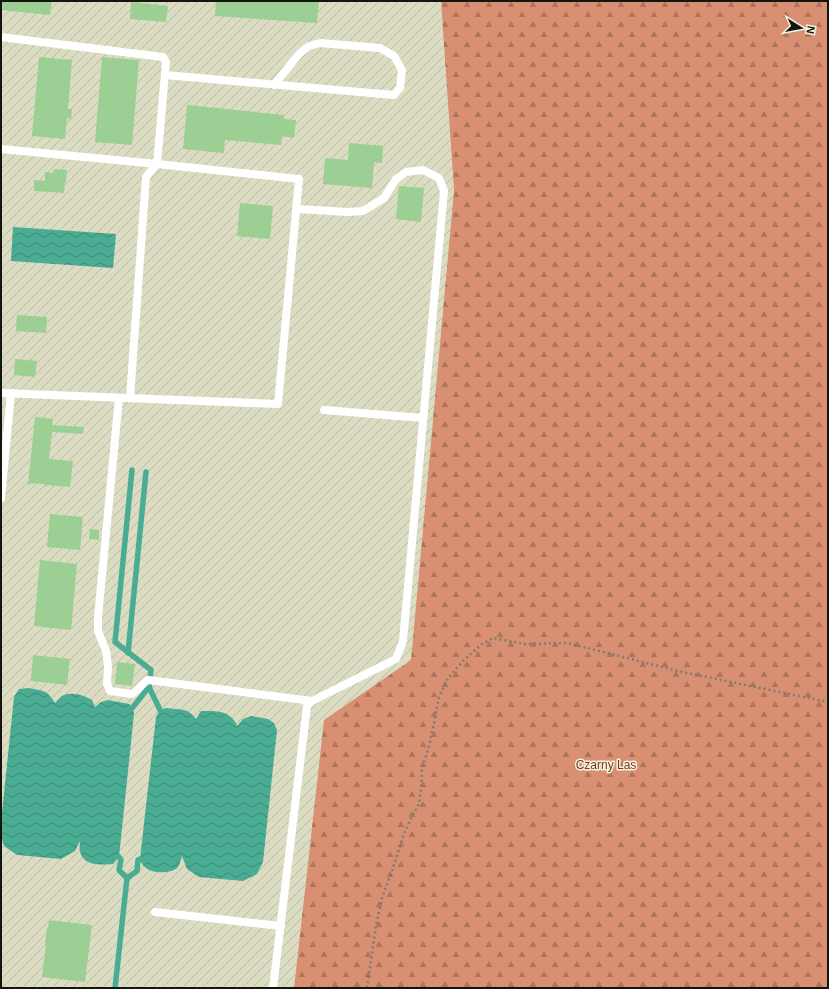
<svg xmlns="http://www.w3.org/2000/svg" width="829" height="989" viewBox="0 0 829 989" font-family="Helvetica,sans-serif">
  <style>
    .industrial { fill: url(#industrial-furrows) }
    .forest { fill: url(#forest-firs) }
    .water { fill: url(#water-waves) }
    .lines { fill: none; stroke-linecap: round; stroke-linejoin: round }
    .stream { stroke: #4aac93; stroke-width: 5.5 }
    .building { fill: #9bcf93 }
    .path { stroke: #7c7c70; stroke-width: 2.5; stroke-dasharray: 2 3; stroke-linecap: butt }
    .lane { stroke: #fff; stroke-width: 8 }
    .labels { text-anchor: middle; stroke-width: 3; stroke-linejoin: round; paint-order: stroke }
    .park-label { font-size: 12px; fill: #7b3719; stroke: #f2f3e0 }
  </style>
  <defs>
    <pattern id="industrial-furrows" width="10" height="10" patternUnits="userSpaceOnUse"><rect width="10" height="10" fill="#dbdcc2"/><path d="M-1 1l2-2M0 10L10 0M9 11l2-2" fill="none" stroke="#bbbca6"/></pattern>
    <pattern id="forest-firs" width="22" height="20" patternUnits="userSpaceOnUse"><rect width="22" height="20" fill="#d99072"/><path d="M5 1l3.5 6h-7zM16 11l3.5 6h-7z" fill="#af745c"/></pattern>
    <pattern id="water-waves" width="16" height="10" patternUnits="userSpaceOnUse"><rect width="16" height="10" fill="#4aac93"/><path d="M0 5q4-4 8 0t8 0" fill="none" stroke="#3c8b76"/></pattern>
  </defs>
  <rect width="100%" height="100%" fill="#e5e6d3"/>
  <path class="industrial" d="M 1,1 L 427,1 L 441,2 L 454,190 L 411,660 L 324,720 L 294,988 L 1,988 Z"/>
  <path class="forest" d="M 427,1 L 828,1 L 828,988 L 294,988 L 324,720 L 411,660 L 454,190 L 441,2 Z"/>
  <g class="water">
    <path d="M 13,227 L 116,234 L 113,268 L 11,261 Z"/>
    <path d="M 29,688 C 44,691 47,690 55,703 C 57,701 59,698 62,696 C 71,691 84,695 92,700 L 95,707 L 101,702 L 108,700 L 129,704 L 133,707 L 134,714 L 119,857 L 113,864 C 102,865 82,866 80,851 C 79,848 80,844 80,841 L 75,851 L 61,859 L 17,855 L 4,846 L 1,836 L 1,822 L 14,697 L 19,689 Z"/>
    <path d="M 166,708 C 179,710 188,707 196,719 L 201,711 C 211,711 225,710 232,718 C 234,720 236,723 237,726 L 243,719 L 251,716 L 268,719 L 274,723 L 277,730 L 263,862 L 257,874 L 243,881 L 199,877 L 187,869 L 182,856 C 181,859 180,864 178,867 C 172,874 151,874 145,867 C 142,865 141,862 140,859 L 156,717 L 160,710 Z"/>
  </g>
  <g class="lines">
    <g class="stream">
      <path d="M 132,470 L 115,642 L 151,670 L 149,687 L 160,710"/>
      <path d="M 128,653 L 146,472"/>
      <path d="M 133,707 L 149,687"/>
      <path d="M 119,857 L 121,860 L 119,870 L 127,878"/>
      <path d="M 115,988 L 127,878 L 137,871 L 138,860 L 140,859"/>
    </g>
  </g>
  <g class="building">
    <path d="M 1,1 L 52,1 L 50,15 L 1,10 Z"/>
    <path d="M 216,1 L 319,1 L 317,23 L 215,16 Z"/>
    <path d="M 131,2 L 168,6 L 166,22 L 130,19 Z"/>
    <path d="M 39,57 L 72,60 L 68,109 L 72,109 L 71,119 L 67,118 L 65,139 L 32,136 Z"/>
    <path d="M 102,57 L 139,60 L 132,145 L 95,142 Z"/>
    <path d="M 187,105 L 284,115 L 284,119 L 296,120 L 294,138 L 282,136 L 281,145 L 225,140 L 224,153 L 183,149 Z"/>
    <path d="M 349,143 L 383,146 L 382,163 L 374,162 L 372,188 L 323,184 L 325,158 L 348,160 Z"/>
    <path d="M 54,169 L 67,170 L 66,182 L 65,182 L 64,193 L 34,191 L 34,180 L 45,181 L 45,172 L 53,173 Z"/>
    <path d="M 399,186 L 424,188 L 421,222 L 396,219 Z"/>
    <path d="M 240,203 L 273,206 L 270,239 L 237,236 Z"/>
    <path d="M 17,315 L 47,317 L 46,333 L 16,331 Z"/>
    <path d="M 15,359 L 37,361 L 35,377 L 14,375 Z"/>
    <path d="M 35,417 L 53,419 L 52,425 L 84,427 L 83,434 L 52,432 L 49,459 L 73,461 L 70,487 L 47,485 L 46,487 L 45,487 L 45,484 L 30,483 L 30,485 L 28,485 Z"/>
    <path d="M 50,514 L 83,517 L 80,550 L 47,547 Z"/>
    <path d="M 90,529 L 99,530 L 99,540 L 89,539 Z"/>
    <path d="M 40,560 L 77,564 L 71,630 L 34,626 Z"/>
    <path d="M 33,655 L 70,659 L 67,685 L 31,681 Z"/>
    <path d="M 117,662 L 135,664 L 132,686 L 115,684 Z"/>
    <path d="M 49,920 L 92,925 L 85,982 L 42,977 L 46,945 L 45,945 L 47,928 L 48,928 Z"/>
  </g>
  <g class="lines">
    <path class="path" d="M 367,988 L 376,926 L 382,898 L 391,874 L 404,834 L 412,816 L 419,804 L 421,790 L 422,768 L 428,750 L 434,724 L 439,697 L 447,680 L 462,662 L 482,644 L 493,638 L 525,644 L 568,643 L 678,671 L 828,702"/>
    <g class="lane">
      <path d="M 1,37 L 163,57 L 166,62 L 157,164 L 146,177 L 130,398"/>
      <path d="M 165,75 L 394,95 L 400,88 L 402,70 L 394,56 L 380,48 L 320,43 L 309,46 L 299,54 L 274,85"/>
      <path d="M 1,149 L 157,164 L 299,179 L 278,404 L 1,393"/>
      <path d="M 119,398 L 98,617 L 98,631 L 106,651 L 108,666 L 107,684 L 110,691 L 132,694 C 138,690 142,684 148,680 L 312,701"/>
      <path d="M 324,410 L 423,418"/>
      <path d="M 1,498 L 11,393"/>
      <path d="M 155,912 L 281,926"/>
      <path d="M 273,988 L 307,706 L 312,701 L 396,659 L 403,641 L 444,191 L 439,178 L 423,170 L 406,172 L 396,179 L 384,198 L 363,211 L 348,212 L 296,209"/>
    </g>
  </g>
  <g class="labels">
    <g class="park-label">
      <text x="606" y="769">Czarny Las</text>
    </g>
  </g>
  <rect width="829" height="989" fill="none" stroke="#15150f" stroke-width="4"/>
  <g transform="translate(801 28) rotate(101)" stroke="#f2f3e0" stroke-width="3" paint-order="stroke">
  <path d="M0-3L7 15L0 10L-7 15Z" fill="#15150f"/>
  <text y="-6" font-size="11" font-weight="bold" text-anchor="middle" fill="#15150f">N</text>
  </g>
</svg>
